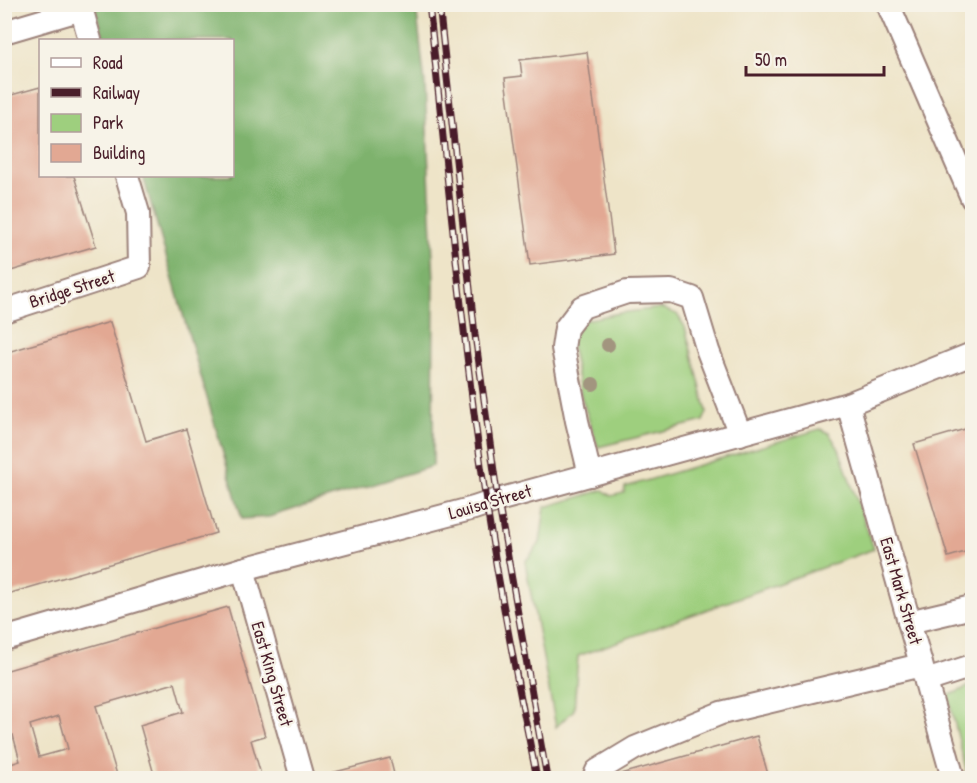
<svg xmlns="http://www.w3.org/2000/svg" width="977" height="783" viewBox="0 0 977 783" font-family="'Patrick Hand',sans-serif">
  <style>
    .green { fill: #9ecf7e; stroke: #747754; stroke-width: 1.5 }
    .forest { fill: #7eb26d; stroke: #64684c; stroke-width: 1.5 }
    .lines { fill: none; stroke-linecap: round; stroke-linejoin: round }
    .stream { stroke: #47b4c2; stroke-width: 5 }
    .building { fill: #e2a893; fill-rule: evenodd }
    .minor-casing { stroke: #9c827a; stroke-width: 26 }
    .minor { stroke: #fff; stroke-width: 22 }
    .rail-casing { stroke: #4a1f2b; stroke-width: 7 }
    .rail { stroke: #f7f3e8; stroke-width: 4.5; stroke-dasharray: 14; stroke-linecap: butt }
    .tree { fill: #a2957f }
    .labels { text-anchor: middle; stroke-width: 4.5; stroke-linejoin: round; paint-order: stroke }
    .street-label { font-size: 18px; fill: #4a1f2b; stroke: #f7f3e8 }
  </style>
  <rect width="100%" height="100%" fill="#f7f3e8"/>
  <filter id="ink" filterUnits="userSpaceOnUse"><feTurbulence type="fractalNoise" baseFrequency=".0167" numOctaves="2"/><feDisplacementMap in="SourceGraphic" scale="12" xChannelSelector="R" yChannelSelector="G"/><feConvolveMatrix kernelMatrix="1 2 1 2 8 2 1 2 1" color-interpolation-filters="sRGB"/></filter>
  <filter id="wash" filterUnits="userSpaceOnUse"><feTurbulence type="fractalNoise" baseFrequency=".008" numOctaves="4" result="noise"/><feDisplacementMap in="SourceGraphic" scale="24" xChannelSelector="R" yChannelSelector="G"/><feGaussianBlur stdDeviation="1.35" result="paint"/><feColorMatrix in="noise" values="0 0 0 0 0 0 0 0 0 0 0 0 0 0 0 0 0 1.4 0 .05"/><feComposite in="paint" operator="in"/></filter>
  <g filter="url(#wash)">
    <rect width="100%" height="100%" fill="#eee4c8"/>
    <g class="green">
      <path d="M 661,308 L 677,314 L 685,327 L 707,412 L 703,421 L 598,447 L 581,396 L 570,338 L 585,320 L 619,313 Z"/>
      <path d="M 820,429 L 829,433 L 839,449 L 874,549 L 578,656 L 574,710 L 556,727 L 525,562 L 540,543 L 545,507 L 603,490 L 611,496 L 624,493 L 625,487 Z"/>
      <path d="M 972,685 L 972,778 L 968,778 L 948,696 Z"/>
    </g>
    <path class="forest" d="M 94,5 L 416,5 L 425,85 L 434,281 L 433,466 L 269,517 L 242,519 L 143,176 L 232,176 L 232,40 L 104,40 Z"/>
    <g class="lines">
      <path class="stream" d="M 967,4 L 972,23"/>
    </g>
    <g id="blocks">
      <g class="building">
        <path d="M 587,52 L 614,254 L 530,265 L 505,78 L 522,76 L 520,60 Z"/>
        <path d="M 40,87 L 40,176 L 74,176 L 96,246 L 4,273 L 4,97 Z"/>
        <path d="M 110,322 L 146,441 L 186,429 L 216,533 L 4,595 L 4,353 Z"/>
        <path d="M 972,427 L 972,550 L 948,557 L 914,444 Z"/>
        <path d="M 228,607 L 265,736 L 251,740 L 262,778 L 155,778 L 140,725 L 183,712 L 175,683 L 96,706 L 118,778 L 4,778 L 4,766 L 20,761 L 13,735 L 4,737 L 4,671 ZM 59,716 L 68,749 L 39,757 L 30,725 Z"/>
        <path d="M 757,736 L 769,778 L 621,778 L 621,774 Z"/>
        <path d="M 390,758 L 395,778 L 332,778 L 331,773 Z"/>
      </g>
    </g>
  </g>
  <g filter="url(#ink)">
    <use href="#blocks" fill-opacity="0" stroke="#9c827a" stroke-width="1.5"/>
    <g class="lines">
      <g class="minor-casing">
        <g id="minor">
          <path d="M 80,4 L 90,40"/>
          <path d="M 888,4 L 972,198"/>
          <path d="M 4,32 L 82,9"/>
          <path d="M 4,311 L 139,267 L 138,213 L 127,176"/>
          <path d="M 848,404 L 953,778"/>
          <path d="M 590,475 L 577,421 L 563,348 L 566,328 L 582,307 L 627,292 L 671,291 L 692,298 L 708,351 L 740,434"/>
          <path d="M 243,569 L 302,778"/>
          <path d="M 909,622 L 972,607"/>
          <path d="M 4,639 L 243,569 L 474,508 L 498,500 L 848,404 L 972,354"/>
          <path d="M 926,681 L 972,666"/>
          <path d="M 594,778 L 597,771 L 635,748 L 721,713 L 921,665"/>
        </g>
      </g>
      <use href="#minor" class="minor"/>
      <g class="rail-casing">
        <g id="rail">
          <path d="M 429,4 C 447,170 462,336 486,501 C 500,594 518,686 537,778"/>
          <path d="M 439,4 L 475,335 L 498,500 L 547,778"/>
        </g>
      </g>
      <use href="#rail" class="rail"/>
    </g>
    <g class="tree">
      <circle cx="608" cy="345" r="7"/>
      <circle cx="593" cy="384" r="7"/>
    </g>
  </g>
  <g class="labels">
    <g class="street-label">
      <text transform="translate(72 289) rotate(-18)" y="6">Bridge Street</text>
      <text transform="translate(490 502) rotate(-16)" y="6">Louisa Street</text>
      <text transform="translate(901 591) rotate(74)" y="6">East Mark Street</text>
      <text transform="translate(272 674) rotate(74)" y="6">East King Street</text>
    </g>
  </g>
  <rect width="977" height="783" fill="none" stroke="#f7f3e8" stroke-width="24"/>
  <rect x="39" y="39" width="195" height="138" fill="#f7f3e8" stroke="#b29e9c" stroke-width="1.5"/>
  <rect x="51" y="58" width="30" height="9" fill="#ffffff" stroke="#b29e9c" stroke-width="1.5"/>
  <text x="93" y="69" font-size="18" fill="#4a1f2b">Road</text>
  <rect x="51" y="88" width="30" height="9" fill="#4a1f2b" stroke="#b29e9c" stroke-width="1.5"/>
  <text x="93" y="99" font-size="18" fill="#4a1f2b">Railway</text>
  <rect x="51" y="114" width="30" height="18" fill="#9ecf7e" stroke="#b29e9c" stroke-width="1.5"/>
  <text x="93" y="129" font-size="18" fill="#4a1f2b">Park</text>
  <rect x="51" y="144" width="30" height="18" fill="#e2a893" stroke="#b29e9c" stroke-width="1.5"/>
  <text x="93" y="159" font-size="18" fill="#4a1f2b">Building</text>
  <path d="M746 66v9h138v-9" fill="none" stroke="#4a1f2b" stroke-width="3"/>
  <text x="755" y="66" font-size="18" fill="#4a1f2b" stroke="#f7f3e8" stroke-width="4.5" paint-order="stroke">50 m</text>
</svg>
